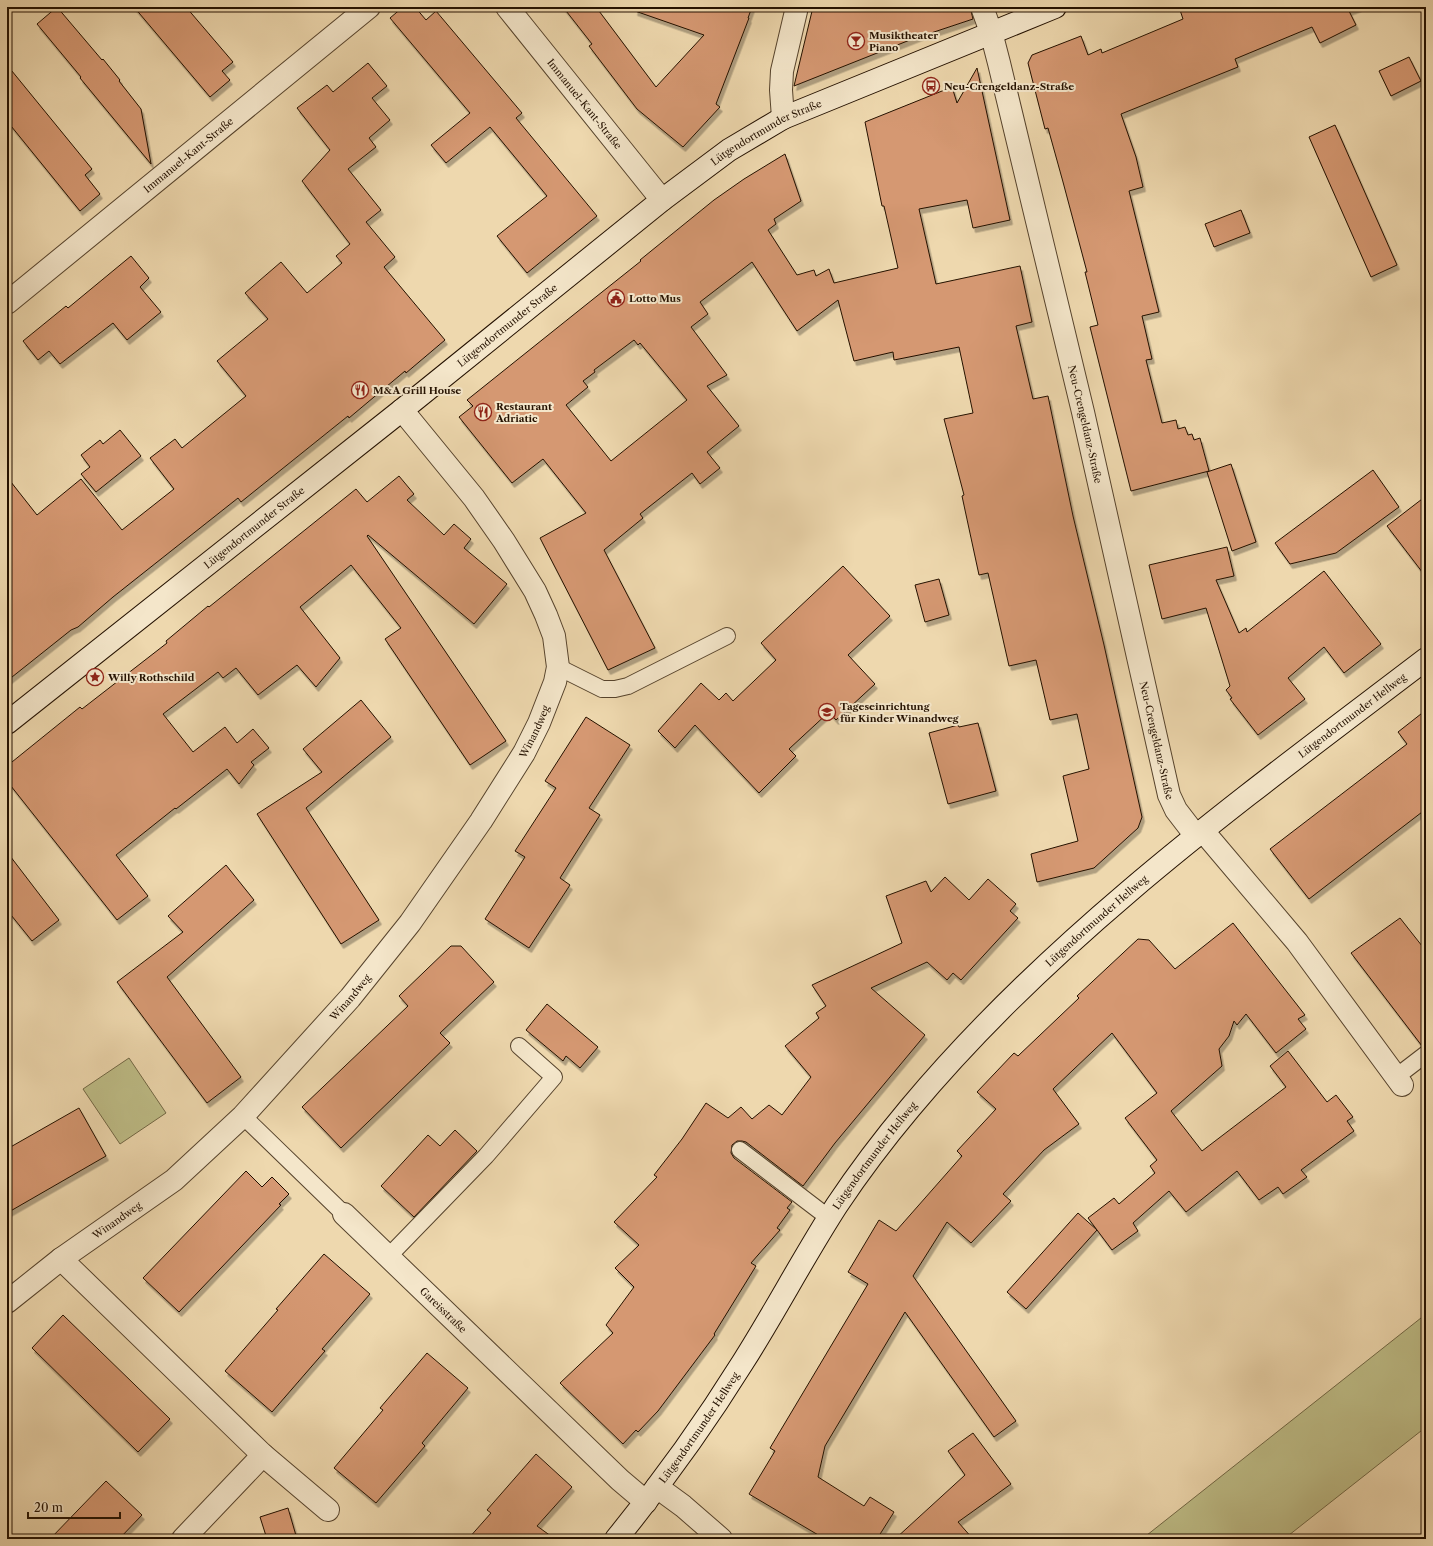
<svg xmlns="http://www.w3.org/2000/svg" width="1433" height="1546" viewBox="0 0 1433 1546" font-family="'Libre Caslon Text',serif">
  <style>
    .green { fill: #bebd87; stroke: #716744 }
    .building { fill: #d59872; stroke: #241100; fill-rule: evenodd; filter: url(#shadow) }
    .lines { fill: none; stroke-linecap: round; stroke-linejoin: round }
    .lane-casing { stroke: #56432c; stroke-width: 18 }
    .street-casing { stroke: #56432c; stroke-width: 24 }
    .secondary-casing { stroke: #241100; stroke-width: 24 }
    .lane { stroke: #f4e6ca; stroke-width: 16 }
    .street { stroke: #f4e6ca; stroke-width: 22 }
    .secondary { stroke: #f4e6ca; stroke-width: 22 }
    .labels { text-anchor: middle; stroke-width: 4; stroke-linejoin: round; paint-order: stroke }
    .poi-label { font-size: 10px; font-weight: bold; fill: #241100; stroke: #f4e6ca; text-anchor: start }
    .street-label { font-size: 10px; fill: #241100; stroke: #f4e6ca }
  </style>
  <defs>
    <filter id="shadow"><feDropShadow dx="2.5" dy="4.5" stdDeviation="0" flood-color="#0004"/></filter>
  </defs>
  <rect width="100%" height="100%" fill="#eed8ae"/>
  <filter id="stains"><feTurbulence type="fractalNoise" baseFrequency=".005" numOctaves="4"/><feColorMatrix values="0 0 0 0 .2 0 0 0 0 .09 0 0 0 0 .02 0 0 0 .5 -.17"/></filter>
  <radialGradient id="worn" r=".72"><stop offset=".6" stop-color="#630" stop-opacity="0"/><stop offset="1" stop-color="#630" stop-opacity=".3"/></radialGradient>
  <g class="green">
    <path d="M 129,1058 L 166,1113 L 120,1144 L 83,1089 Z"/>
    <path d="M 1426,1314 L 1426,1427 L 1284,1539 L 1142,1539 Z"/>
  </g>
  <g class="building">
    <path d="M 57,7 L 102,60 L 103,59 L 120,80 L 119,81 L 141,109 L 151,164 L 80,78 L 81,77 L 37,24 Z"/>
    <path d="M 134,7 L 186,7 L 233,62 L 222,71 L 230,80 L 210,97 Z"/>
    <path d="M 403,7 L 415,7 L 426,20 L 436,11 L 522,113 L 516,118 L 597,216 L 527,273 L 497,236 L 547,196 L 490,127 L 446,163 L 431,145 L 470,113 L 390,18 Z"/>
    <path d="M 563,7 L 596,7 L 656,87 L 704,35 L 635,11 L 636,7 L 752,7 L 748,18 L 749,18 L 716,104 L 720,107 L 683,147 L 637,109 L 589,46 L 592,44 Z"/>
    <path d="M 813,7 L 970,7 L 973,19 L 925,35 L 925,34 L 794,86 Z"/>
    <path d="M 1179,7 L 1359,7 L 1349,11 L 1356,25 L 1320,43 L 1312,27 L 1235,59 L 1238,67 L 1121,114 L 1136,157 L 1143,187 L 1129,191 L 1159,312 L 1142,316 L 1152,359 L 1146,360 L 1162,423 L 1176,420 L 1178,429 L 1185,427 L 1188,435 L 1192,434 L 1194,440 L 1200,438 L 1209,471 L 1131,491 L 1090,327 L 1098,325 L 1085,272 L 1087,272 L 1063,182 L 1048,128 L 1045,129 L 1028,63 L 1032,55 L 1081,36 L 1088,55 L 1101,49 L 1102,53 L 1183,19 Z"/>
    <path d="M 1409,57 L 1421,81 L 1391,96 L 1379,71 Z"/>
    <path d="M 368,63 L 387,86 L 372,98 L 390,120 L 369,138 L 376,147 L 348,169 L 381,210 L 366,222 L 395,257 L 384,267 L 445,340 L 406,373 L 405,371 L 349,418 L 348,416 L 241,502 L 238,498 L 113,597 L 78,627 L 71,630 L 7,681 L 7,477 L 37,515 L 81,479 L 122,530 L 174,489 L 150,458 L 175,439 L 182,448 L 246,396 L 217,361 L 268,319 L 245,293 L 281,262 L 307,293 L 342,263 L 336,256 L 350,244 L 302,181 L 330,150 L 297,108 L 327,85 L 333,92 Z"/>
    <path d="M 7,65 L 92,169 L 85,175 L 100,194 L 80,211 L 7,121 Z"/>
    <path d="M 977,68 L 1010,220 L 973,228 L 967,200 L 919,209 L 936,284 L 1020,266 L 1032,322 L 1016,326 L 1033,399 L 1048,396 L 1073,516 L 1104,645 L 1142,817 L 1138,828 L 1094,868 L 1037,882 L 1031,854 L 1078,841 L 1063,776 L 1089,769 L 1077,714 L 1050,720 L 1036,660 L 1009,666 L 988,573 L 979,575 L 962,496 L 964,495 L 944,419 L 973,413 L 959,347 L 894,360 L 893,352 L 854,361 L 838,300 L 797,331 L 752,262 L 700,302 L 708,314 L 691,327 L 727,375 L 707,386 L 739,426 L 707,452 L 720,468 L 700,484 L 692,473 L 640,514 L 643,518 L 604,550 L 655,648 L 608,670 L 540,538 L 586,513 L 543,459 L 512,483 L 459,417 L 473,406 L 467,400 L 587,304 L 641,261 L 640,260 L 714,200 L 744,179 L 785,154 L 801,201 L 774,219 L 776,224 L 768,230 L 797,275 L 814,270 L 816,276 L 829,269 L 834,283 L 898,268 L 884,206 L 882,206 L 865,122 L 952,87 L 957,103 ZM 634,340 L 638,345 L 640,343 L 687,400 L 611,461 L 566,405 L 588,387 L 583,381 L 595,372 L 594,370 Z"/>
    <path d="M 1335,125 L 1397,265 L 1371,277 L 1309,137 Z"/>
    <path d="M 1241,210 L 1250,233 L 1214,247 L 1205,224 Z"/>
    <path d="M 131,256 L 149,278 L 140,287 L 161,312 L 127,340 L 113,323 L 60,364 L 49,351 L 38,360 L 23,341 L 66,306 L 68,308 Z"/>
    <path d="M 120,430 L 141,456 L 96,492 L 81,474 L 90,467 L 81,455 L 100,440 L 103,444 Z"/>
    <path d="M 1231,464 L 1256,542 L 1232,551 L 1207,472 Z"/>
    <path d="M 1373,470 L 1399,507 L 1336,553 L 1290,564 L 1275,543 Z"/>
    <path d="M 399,476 L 414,494 L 407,500 L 444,535 L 454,524 L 471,539 L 464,548 L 507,584 L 474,624 L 368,535 L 367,536 L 506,741 L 470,765 L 385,639 L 401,628 L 351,565 L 300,607 L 340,658 L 316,687 L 297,665 L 258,695 L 236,668 L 223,678 L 218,672 L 163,714 L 193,752 L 225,727 L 237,743 L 253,729 L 269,748 L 251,762 L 254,765 L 239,784 L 227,769 L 176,809 L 175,808 L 116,855 L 148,896 L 117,920 L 7,781 L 7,766 L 80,707 L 82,709 L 167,643 L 166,641 L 208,606 L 209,607 L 356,489 L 367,502 Z"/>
    <path d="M 1426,496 L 1426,577 L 1387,526 Z"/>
    <path d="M 1227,547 L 1234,576 L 1216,580 L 1239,633 L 1246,628 L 1247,632 L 1324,571 L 1381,644 L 1344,673 L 1324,647 L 1288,678 L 1305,699 L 1258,735 L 1230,699 L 1232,698 L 1226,690 L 1230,686 L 1206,608 L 1162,619 L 1149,565 Z"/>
    <path d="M 843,566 L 890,616 L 848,655 L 875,684 L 836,720 L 829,712 L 789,749 L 796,756 L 759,793 L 695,725 L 675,748 L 658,731 L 701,683 L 719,700 L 726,693 L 733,701 L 776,660 L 761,643 Z"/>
    <path d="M 939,579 L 949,615 L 925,622 L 915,585 Z"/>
    <path d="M 361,700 L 391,737 L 306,808 L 379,920 L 341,944 L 257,814 L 322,772 L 303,749 Z"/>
    <path d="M 1426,710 L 1426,809 L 1309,899 L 1270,849 L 1407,744 L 1398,732 Z"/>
    <path d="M 586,717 L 630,745 L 589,808 L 600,815 L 560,878 L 570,885 L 529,948 L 485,919 L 525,857 L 515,851 L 556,788 L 545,781 Z"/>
    <path d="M 978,723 L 996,791 L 948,804 L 929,733 L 958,725 L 959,727 Z"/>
    <path d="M 7,852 L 59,920 L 32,941 L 7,910 Z"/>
    <path d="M 226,865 L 254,900 L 167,977 L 241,1077 L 207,1103 L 117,982 L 183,932 L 168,916 Z"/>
    <path d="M 945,877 L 969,900 L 988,879 L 1016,904 L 1010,911 L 1018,918 L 961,980 L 953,973 L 947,980 L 927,962 L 871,988 L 925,1035 L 835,1143 L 803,1186 L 746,1142 L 742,1141 L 737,1141 L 732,1145 L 731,1153 L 734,1158 L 792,1202 L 787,1208 L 790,1210 L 777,1228 L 780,1230 L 751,1263 L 756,1266 L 714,1334 L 715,1335 L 658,1411 L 638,1432 L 636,1430 L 623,1444 L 560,1383 L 613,1333 L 606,1325 L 634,1287 L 615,1268 L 639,1245 L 614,1222 L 657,1177 L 654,1175 L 682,1139 L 706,1103 L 728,1118 L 741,1107 L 752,1119 L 769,1105 L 782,1115 L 811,1077 L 785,1046 L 819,1018 L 816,1013 L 826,1006 L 812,985 L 902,943 L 886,896 L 926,881 L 931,892 Z"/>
    <path d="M 1400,918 L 1426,951 L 1426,1045 L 1422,1046 L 1351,953 Z"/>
    <path d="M 1233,923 L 1305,1015 L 1298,1019 L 1306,1029 L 1276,1053 L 1246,1014 L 1237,1025 L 1234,1021 L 1229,1036 L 1219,1049 L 1222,1066 L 1171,1111 L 1202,1151 L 1286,1087 L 1270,1066 L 1288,1051 L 1327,1102 L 1336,1095 L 1353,1117 L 1347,1121 L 1354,1131 L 1301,1170 L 1307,1177 L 1283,1194 L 1278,1187 L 1259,1200 L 1237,1171 L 1186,1212 L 1169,1191 L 1133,1223 L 1138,1231 L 1112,1250 L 1088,1218 L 1114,1198 L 1119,1204 L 1155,1173 L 1150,1166 L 1157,1160 L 1125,1118 L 1157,1093 L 1112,1033 L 1053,1089 L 1079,1124 L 1044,1150 L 1003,1194 L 1011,1201 L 971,1243 L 947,1222 L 913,1276 L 1016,1421 L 994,1437 L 905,1312 L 825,1446 L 818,1477 L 864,1506 L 870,1497 L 894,1512 L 877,1539 L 825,1539 L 749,1494 L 775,1451 L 770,1448 L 868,1284 L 848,1272 L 879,1220 L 896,1231 L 962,1156 L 957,1151 L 996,1109 L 977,1092 L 1014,1053 L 1018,1056 L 1079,998 L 1077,996 L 1138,939 L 1149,940 L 1175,969 Z"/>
    <path d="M 451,946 L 461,946 L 494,982 L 440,1033 L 450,1043 L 341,1148 L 302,1107 L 408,1006 L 399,996 Z"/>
    <path d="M 547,1004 L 598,1047 L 580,1068 L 566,1056 L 563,1061 L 526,1030 Z"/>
    <path d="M 79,1108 L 106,1156 L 7,1213 L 7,1149 Z"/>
    <path d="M 455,1130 L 477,1151 L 414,1217 L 381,1186 L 428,1135 L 440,1146 Z"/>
    <path d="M 246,1171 L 262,1187 L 272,1177 L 289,1194 L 279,1204 L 281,1205 L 179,1312 L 143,1278 Z"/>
    <path d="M 1078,1213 L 1097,1230 L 1026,1309 L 1007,1292 Z"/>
    <path d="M 324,1254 L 370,1294 L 322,1349 L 325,1351 L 272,1412 L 225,1371 L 278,1310 L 276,1309 Z"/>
    <path d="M 63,1315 L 170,1419 L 138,1452 L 32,1348 Z"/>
    <path d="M 427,1353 L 468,1388 L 422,1443 L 425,1446 L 376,1503 L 334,1468 L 383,1410 L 380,1408 Z"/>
    <path d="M 973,1433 L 1011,1484 L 958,1522 L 973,1539 L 895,1539 L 965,1475 L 948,1451 Z"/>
    <path d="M 536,1454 L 572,1487 L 537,1526 L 555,1539 L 468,1539 L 491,1513 L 487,1510 Z"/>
    <path d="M 106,1481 L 142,1515 L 119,1539 L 50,1539 Z"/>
    <path d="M 288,1508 L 297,1539 L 267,1539 L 260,1517 Z"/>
  </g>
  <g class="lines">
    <g class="lane-casing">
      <g id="lane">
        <path d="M 558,667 L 602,689 L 615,689 L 628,686 L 727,636"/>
        <path d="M 1396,1077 L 1426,1054"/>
        <path d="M 243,1116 L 344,1214"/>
        <path d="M 740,1150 L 829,1218"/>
        <path d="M 388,1257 L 486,1156 L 554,1077 L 519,1046"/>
      </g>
    </g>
    <g class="street-casing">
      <g id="street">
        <path id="s1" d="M 507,7 L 662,200"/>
        <path id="s2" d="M 982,7 L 991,32 L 999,63 L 1083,412 L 1169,795 L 1176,810 L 1196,836"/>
        <path d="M 783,118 L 781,90 L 782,71 L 797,7"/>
        <path id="s3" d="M 7,303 L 369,7"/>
        <path d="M 1203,831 L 1297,942 L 1402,1085"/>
        <path id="s4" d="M 344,1214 L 620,1480 L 646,1502"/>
        <path d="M 61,1259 L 263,1455 L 328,1510"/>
        <path id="s5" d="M 7,1302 L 61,1259 L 174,1180 L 243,1116 L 350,998 L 410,923 L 481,821 L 524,753 L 539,723 L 555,682 L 558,667 L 554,636 L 546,615 L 535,591 L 504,541 L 474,498 L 402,410"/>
        <path d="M 657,1487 L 683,1506 L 721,1539"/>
        <path d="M 183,1539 L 263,1455"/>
      </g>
    </g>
    <g class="secondary-casing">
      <g id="secondary">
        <path id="s6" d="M 7,723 L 402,410 L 662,200 L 729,150 L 783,118 L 1055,7"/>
        <path id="s7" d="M 616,1539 C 662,1483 705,1423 743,1362 C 776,1310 804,1256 837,1205 C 859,1172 884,1139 910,1108 C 1057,932 1245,797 1426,659"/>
      </g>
    </g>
    <use href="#lane" class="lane"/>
    <use href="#street" class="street"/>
    <use href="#secondary" class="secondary"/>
  </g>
  <defs>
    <g id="bar-ring" transform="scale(0.9)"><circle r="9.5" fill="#f4e6ca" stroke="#8f2418" stroke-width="1.5"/><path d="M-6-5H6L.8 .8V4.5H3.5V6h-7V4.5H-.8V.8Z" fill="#8f2418"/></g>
    <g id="bus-ring" transform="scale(0.9)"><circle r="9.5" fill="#f4e6ca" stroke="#8f2418" stroke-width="1.5"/><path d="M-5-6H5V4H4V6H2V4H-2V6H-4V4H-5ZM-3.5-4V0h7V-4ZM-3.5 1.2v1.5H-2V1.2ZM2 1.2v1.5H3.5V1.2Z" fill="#8f2418"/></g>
    <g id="civic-ring" transform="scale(0.9)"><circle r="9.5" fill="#f4e6ca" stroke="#8f2418" stroke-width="1.5"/><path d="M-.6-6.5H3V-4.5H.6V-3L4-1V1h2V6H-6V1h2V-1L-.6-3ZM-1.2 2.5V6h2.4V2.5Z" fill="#8f2418"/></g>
    <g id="restaurant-ring" transform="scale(0.9)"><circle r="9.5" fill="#f4e6ca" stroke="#8f2418" stroke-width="1.5"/><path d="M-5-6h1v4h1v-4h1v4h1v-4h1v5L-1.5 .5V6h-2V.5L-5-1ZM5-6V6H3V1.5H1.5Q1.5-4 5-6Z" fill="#8f2418"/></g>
    <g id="sight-ring" transform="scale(0.9)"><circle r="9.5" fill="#f4e6ca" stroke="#8f2418" stroke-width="1.5"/><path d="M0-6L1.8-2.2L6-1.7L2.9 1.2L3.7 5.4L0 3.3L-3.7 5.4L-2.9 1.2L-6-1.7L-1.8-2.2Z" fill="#8f2418"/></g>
    <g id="school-ring" transform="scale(0.9)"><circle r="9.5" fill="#f4e6ca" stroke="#8f2418" stroke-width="1.5"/><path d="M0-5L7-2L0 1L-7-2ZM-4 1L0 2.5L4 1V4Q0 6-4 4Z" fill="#8f2418"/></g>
  </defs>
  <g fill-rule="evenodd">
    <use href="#bar-ring" x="856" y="41"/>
    <use href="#bus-ring" x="931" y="86"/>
    <use href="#civic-ring" x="616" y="298"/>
    <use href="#restaurant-ring" x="360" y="390"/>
    <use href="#restaurant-ring" x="483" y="412"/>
    <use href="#sight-ring" x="95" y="677"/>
    <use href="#school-ring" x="827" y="712"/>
  </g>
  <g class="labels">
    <g class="poi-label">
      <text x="869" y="39">Musiktheater<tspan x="869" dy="12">Piano</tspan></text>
      <text x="944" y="90">Neu-Crengeldanz-Straße</text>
      <text x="629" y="302">Lotto Mus</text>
      <text x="373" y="394">M&amp;A Grill House</text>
      <text x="496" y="410">Restaurant<tspan x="496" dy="12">Adriatic</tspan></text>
      <text x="108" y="681">Willy Rothschild</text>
      <text x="840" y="710">Tageseinrichtung<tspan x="840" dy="12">für Kinder Winandweg</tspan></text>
    </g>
    <g class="street-label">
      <text dy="4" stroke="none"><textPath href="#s1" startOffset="124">Immanuel-Kant-Straße</textPath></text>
      <text dy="4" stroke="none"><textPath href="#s6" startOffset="963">Lütgendortmunder Straße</textPath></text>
      <text dy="4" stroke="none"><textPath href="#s3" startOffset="234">Immanuel-Kant-Straße</textPath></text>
      <text dy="4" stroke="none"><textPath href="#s6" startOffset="639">Lütgendortmunder Straße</textPath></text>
      <text dy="4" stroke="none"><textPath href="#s2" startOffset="430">Neu-Crengeldanz-Straße</textPath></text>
      <text dy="4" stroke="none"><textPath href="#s6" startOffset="315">Lütgendortmunder Straße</textPath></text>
      <text dy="4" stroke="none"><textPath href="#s7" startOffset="1115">Lütgendortmunder Hellweg</textPath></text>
      <text dy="4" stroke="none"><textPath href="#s5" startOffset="785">Winandweg</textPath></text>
      <text dy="4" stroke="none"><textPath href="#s2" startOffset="754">Neu-Crengeldanz-Straße</textPath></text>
      <text dy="4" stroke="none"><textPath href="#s7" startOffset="787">Lütgendortmunder Hellweg</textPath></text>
      <text dy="4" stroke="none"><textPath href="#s5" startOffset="461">Winandweg</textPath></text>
      <text dy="4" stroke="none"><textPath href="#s7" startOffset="463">Lütgendortmunder Hellweg</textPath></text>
      <text dy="4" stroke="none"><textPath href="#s5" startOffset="137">Winandweg</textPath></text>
      <text dy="4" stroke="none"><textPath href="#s4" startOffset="138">Gareisstraße</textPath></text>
      <text dy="4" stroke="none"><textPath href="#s7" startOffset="139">Lütgendortmunder Hellweg</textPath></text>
    </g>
  </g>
  <rect width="1433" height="1546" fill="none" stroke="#eed8ae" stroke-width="24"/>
  <rect x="8" y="8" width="1417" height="1530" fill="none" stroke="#241100" stroke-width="2"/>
  <rect x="12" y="12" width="1409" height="1522" fill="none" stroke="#241100"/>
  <path d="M28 1512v6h92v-6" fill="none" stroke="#241100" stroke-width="2"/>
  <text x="34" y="1512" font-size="12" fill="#241100" stroke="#f4e6ca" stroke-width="3" paint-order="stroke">20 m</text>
  <rect width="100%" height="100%" filter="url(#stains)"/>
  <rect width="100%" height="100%" fill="url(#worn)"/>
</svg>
